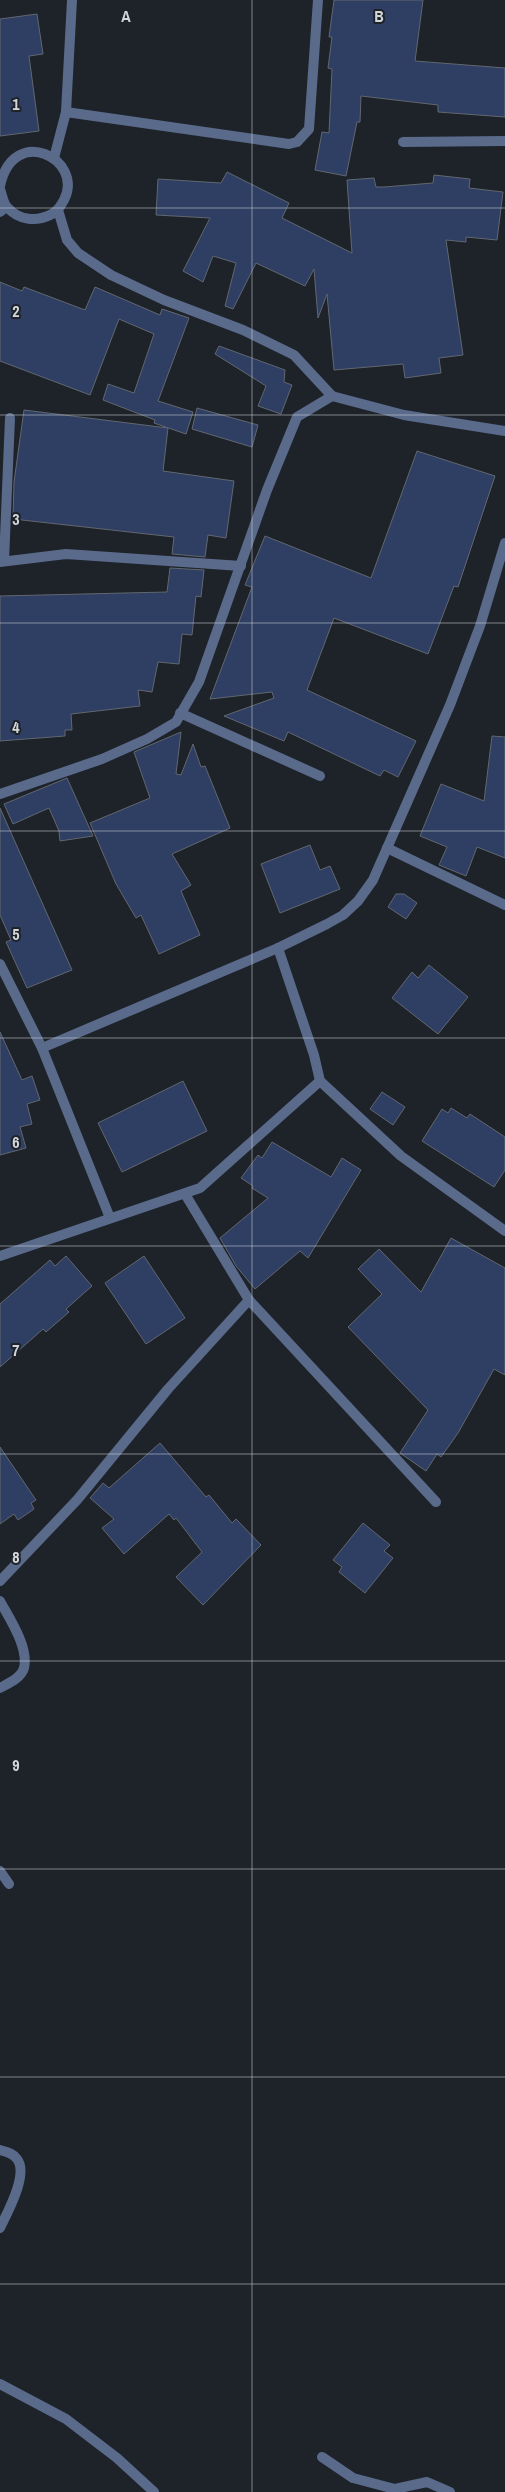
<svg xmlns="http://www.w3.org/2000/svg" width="505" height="2492" viewBox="0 0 505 2492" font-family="'Archivo Narrow',sans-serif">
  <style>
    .building { fill: #2e3f63; stroke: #626770 }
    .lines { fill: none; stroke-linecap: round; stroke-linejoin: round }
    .service { stroke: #596a8b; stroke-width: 10 }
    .minor { stroke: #596a8b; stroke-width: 10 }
    .grid { fill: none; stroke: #d2d5da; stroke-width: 1; stroke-opacity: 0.55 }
    .grid-label { font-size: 16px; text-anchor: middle; font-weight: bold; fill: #d2d5da; stroke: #1e2229; stroke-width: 4; stroke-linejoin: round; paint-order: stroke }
  </style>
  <rect width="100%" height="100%" fill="#1e2229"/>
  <g class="building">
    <path d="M 334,0 L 423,0 L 415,61 L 505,68 L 505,117 L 438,112 L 438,105 L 361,96 L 360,122 L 357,122 L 346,176 L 315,170 L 322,132 L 329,133 L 332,69 L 328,68 L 332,37 L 329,37 Z"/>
    <path d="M 37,14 L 43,54 L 29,56 L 39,131 L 0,136 L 0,19 Z"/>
    <path d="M 227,172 L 289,203 L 282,218 L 352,253 L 347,180 L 374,178 L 376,187 L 384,187 L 433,183 L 434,175 L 470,179 L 469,188 L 503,192 L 497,240 L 466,237 L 466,242 L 446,240 L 463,355 L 439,358 L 441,373 L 405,378 L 403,364 L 334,370 L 327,294 L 318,318 L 314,269 L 305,286 L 256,263 L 233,309 L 225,306 L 236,263 L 213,256 L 203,282 L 183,271 L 210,218 L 156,215 L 158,179 L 221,183 Z"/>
    <path d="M 0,282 L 22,291 L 24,287 L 85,310 L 95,287 L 160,315 L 162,309 L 189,318 L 158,401 L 193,412 L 186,434 L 154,423 L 155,420 L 103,400 L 108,384 L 134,393 L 154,334 L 119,319 L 90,395 L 0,361 Z"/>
    <path d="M 219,346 L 285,370 L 284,382 L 292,385 L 281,414 L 258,406 L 266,386 L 215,354 Z"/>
    <path d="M 197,408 L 258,425 L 252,447 L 192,429 Z"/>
    <path d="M 24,410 L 168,428 L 163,471 L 234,481 L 226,538 L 208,535 L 205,557 L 172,554 L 174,537 L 13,519 L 14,482 Z"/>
    <path d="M 417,451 L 495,476 L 458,587 L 454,586 L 428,654 L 334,618 L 307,690 L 416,741 L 398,777 L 384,770 L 380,776 L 288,732 L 284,741 L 224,716 L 274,698 L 272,692 L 210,699 L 252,587 L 245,585 L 265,536 L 371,578 Z"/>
    <path d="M 170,568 L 204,570 L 201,597 L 196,596 L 192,635 L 182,634 L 179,664 L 158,662 L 152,692 L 138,690 L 140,706 L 71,714 L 72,730 L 65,730 L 65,736 L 0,741 L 0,596 L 167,592 Z"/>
    <path d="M 181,732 L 176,774 L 181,775 L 193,744 L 201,767 L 205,766 L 230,828 L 172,854 L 191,885 L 181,891 L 200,935 L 159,954 L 141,915 L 136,918 L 116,884 L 90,823 L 150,798 L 134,752 Z"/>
    <path d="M 492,736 L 505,737 L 505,858 L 477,847 L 466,876 L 439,865 L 447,847 L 420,836 L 441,784 L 484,801 Z"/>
    <path d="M 67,778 L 93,836 L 60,841 L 59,831 L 49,808 L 13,824 L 4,804 Z"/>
    <path d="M 0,808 L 72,970 L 27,988 L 6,942 L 11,940 L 0,915 Z"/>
    <path d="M 310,845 L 320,870 L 330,866 L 340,889 L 280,913 L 261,864 Z"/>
    <path d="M 396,894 L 404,894 L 417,903 L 406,919 L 388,907 Z"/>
    <path d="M 429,965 L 468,997 L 438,1034 L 392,998 L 412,972 L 418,978 Z"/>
    <path d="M 0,1032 L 22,1080 L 32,1076 L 40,1100 L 27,1104 L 32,1124 L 20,1127 L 26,1148 L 0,1155 Z"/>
    <path d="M 183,1081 L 207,1131 L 122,1172 L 98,1123 Z"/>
    <path d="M 382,1092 L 405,1107 L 393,1125 L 370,1109 Z"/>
    <path d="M 451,1108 L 467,1118 L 470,1114 L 505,1137 L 505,1170 L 494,1187 L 422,1141 L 442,1109 L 448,1113 Z"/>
    <path d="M 272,1142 L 331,1177 L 342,1158 L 361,1170 L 308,1258 L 300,1251 L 255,1289 L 236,1266 L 220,1238 L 268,1198 L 252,1188 L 253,1186 L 241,1178 L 258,1155 L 262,1158 Z"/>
    <path d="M 451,1238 L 505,1268 L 505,1375 L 494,1369 L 458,1433 L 441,1457 L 437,1454 L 426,1471 L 400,1453 L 428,1410 L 348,1327 L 382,1294 L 358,1269 L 379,1249 L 421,1292 Z"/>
    <path d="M 66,1256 L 92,1286 L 66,1309 L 69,1312 L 46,1332 L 43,1329 L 0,1367 L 0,1304 L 50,1260 L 55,1266 Z"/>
    <path d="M 144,1256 L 185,1318 L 146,1344 L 105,1283 Z"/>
    <path d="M 160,1443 L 206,1497 L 209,1495 L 232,1523 L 236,1519 L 261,1545 L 203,1605 L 176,1577 L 202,1552 L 176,1518 L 174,1520 L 169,1514 L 124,1554 L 102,1528 L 114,1519 L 90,1498 L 103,1483 L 109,1488 Z"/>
    <path d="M 0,1447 L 36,1500 L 31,1503 L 34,1509 L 18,1520 L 14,1514 L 0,1524 Z"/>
    <path d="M 363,1523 L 390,1545 L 384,1551 L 393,1558 L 365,1593 L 339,1572 L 342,1567 L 333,1560 Z"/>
  </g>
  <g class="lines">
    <g class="service">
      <path d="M 66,112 L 289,144 L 297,142 L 309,129 L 318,0"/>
      <path d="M 0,212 L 6,207"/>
      <path d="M 322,2457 L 353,2478 L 395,2489 L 427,2482 L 450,2492"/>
    </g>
    <g class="minor">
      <path d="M 403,142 L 505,141"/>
      <path d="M 54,158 L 66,112 L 72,0"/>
      <path d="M 0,186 C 13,123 85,159 64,200 C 60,207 58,210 52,214 C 37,222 19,221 7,207 C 3,203 2,194 0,189"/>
      <path d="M 58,210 L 67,240 L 78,253 L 111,275 L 164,300 L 243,330 L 294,355 L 332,396"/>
      <path d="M 4,561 L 10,418"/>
      <path d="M 0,562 L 66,554 L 241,566"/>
      <path d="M 180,713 L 320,776"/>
      <path d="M 0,794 L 102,759 L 147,739 L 176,722 L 199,682 L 267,490 L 297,417 L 332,396 L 404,415 L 505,431"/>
      <path d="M 387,848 L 505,905"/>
      <path d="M 278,948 L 314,1055 L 320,1081 L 401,1156 L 505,1231"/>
      <path d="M 0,964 L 42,1048 L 110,1218"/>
      <path d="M 42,1048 L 278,948 L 327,924 L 343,915 L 358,901 L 373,880 L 450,705 L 480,626 L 505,543"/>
      <path d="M 185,1194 L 249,1300 L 436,1502"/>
      <path d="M 0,1256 L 200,1188 L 320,1081"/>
      <path d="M 0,1581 L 77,1500 L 168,1389 L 249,1300"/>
      <path d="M 0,1601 C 9,1618 29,1647 24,1668 C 21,1678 9,1683 0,1688"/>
      <path d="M 0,1871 L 9,1884"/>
      <path d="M 0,2150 C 6,2152 13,2153 17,2159 C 29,2174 7,2213 0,2228"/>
      <path d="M 0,2384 L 66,2419 L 117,2458 L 154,2492"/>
    </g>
  </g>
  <path class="grid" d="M 252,0 L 252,2492M 0,208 L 505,208M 0,415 L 505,415M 0,623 L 505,623M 0,831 L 505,831M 0,1038 L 505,1038M 0,1246 L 505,1246M 0,1454 L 505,1454M 0,1661 L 505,1661M 0,1869 L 505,1869M 0,2077 L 505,2077M 0,2284 L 505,2284"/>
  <g class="grid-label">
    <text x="126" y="22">A</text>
    <text x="379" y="22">B</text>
    <text x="16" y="110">1</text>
    <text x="16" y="317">2</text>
    <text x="16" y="525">3</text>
    <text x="16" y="733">4</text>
    <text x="16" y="940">5</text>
    <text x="16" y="1148">6</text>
    <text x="16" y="1356">7</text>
    <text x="16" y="1563">8</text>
    <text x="16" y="1771">9</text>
  </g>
</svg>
